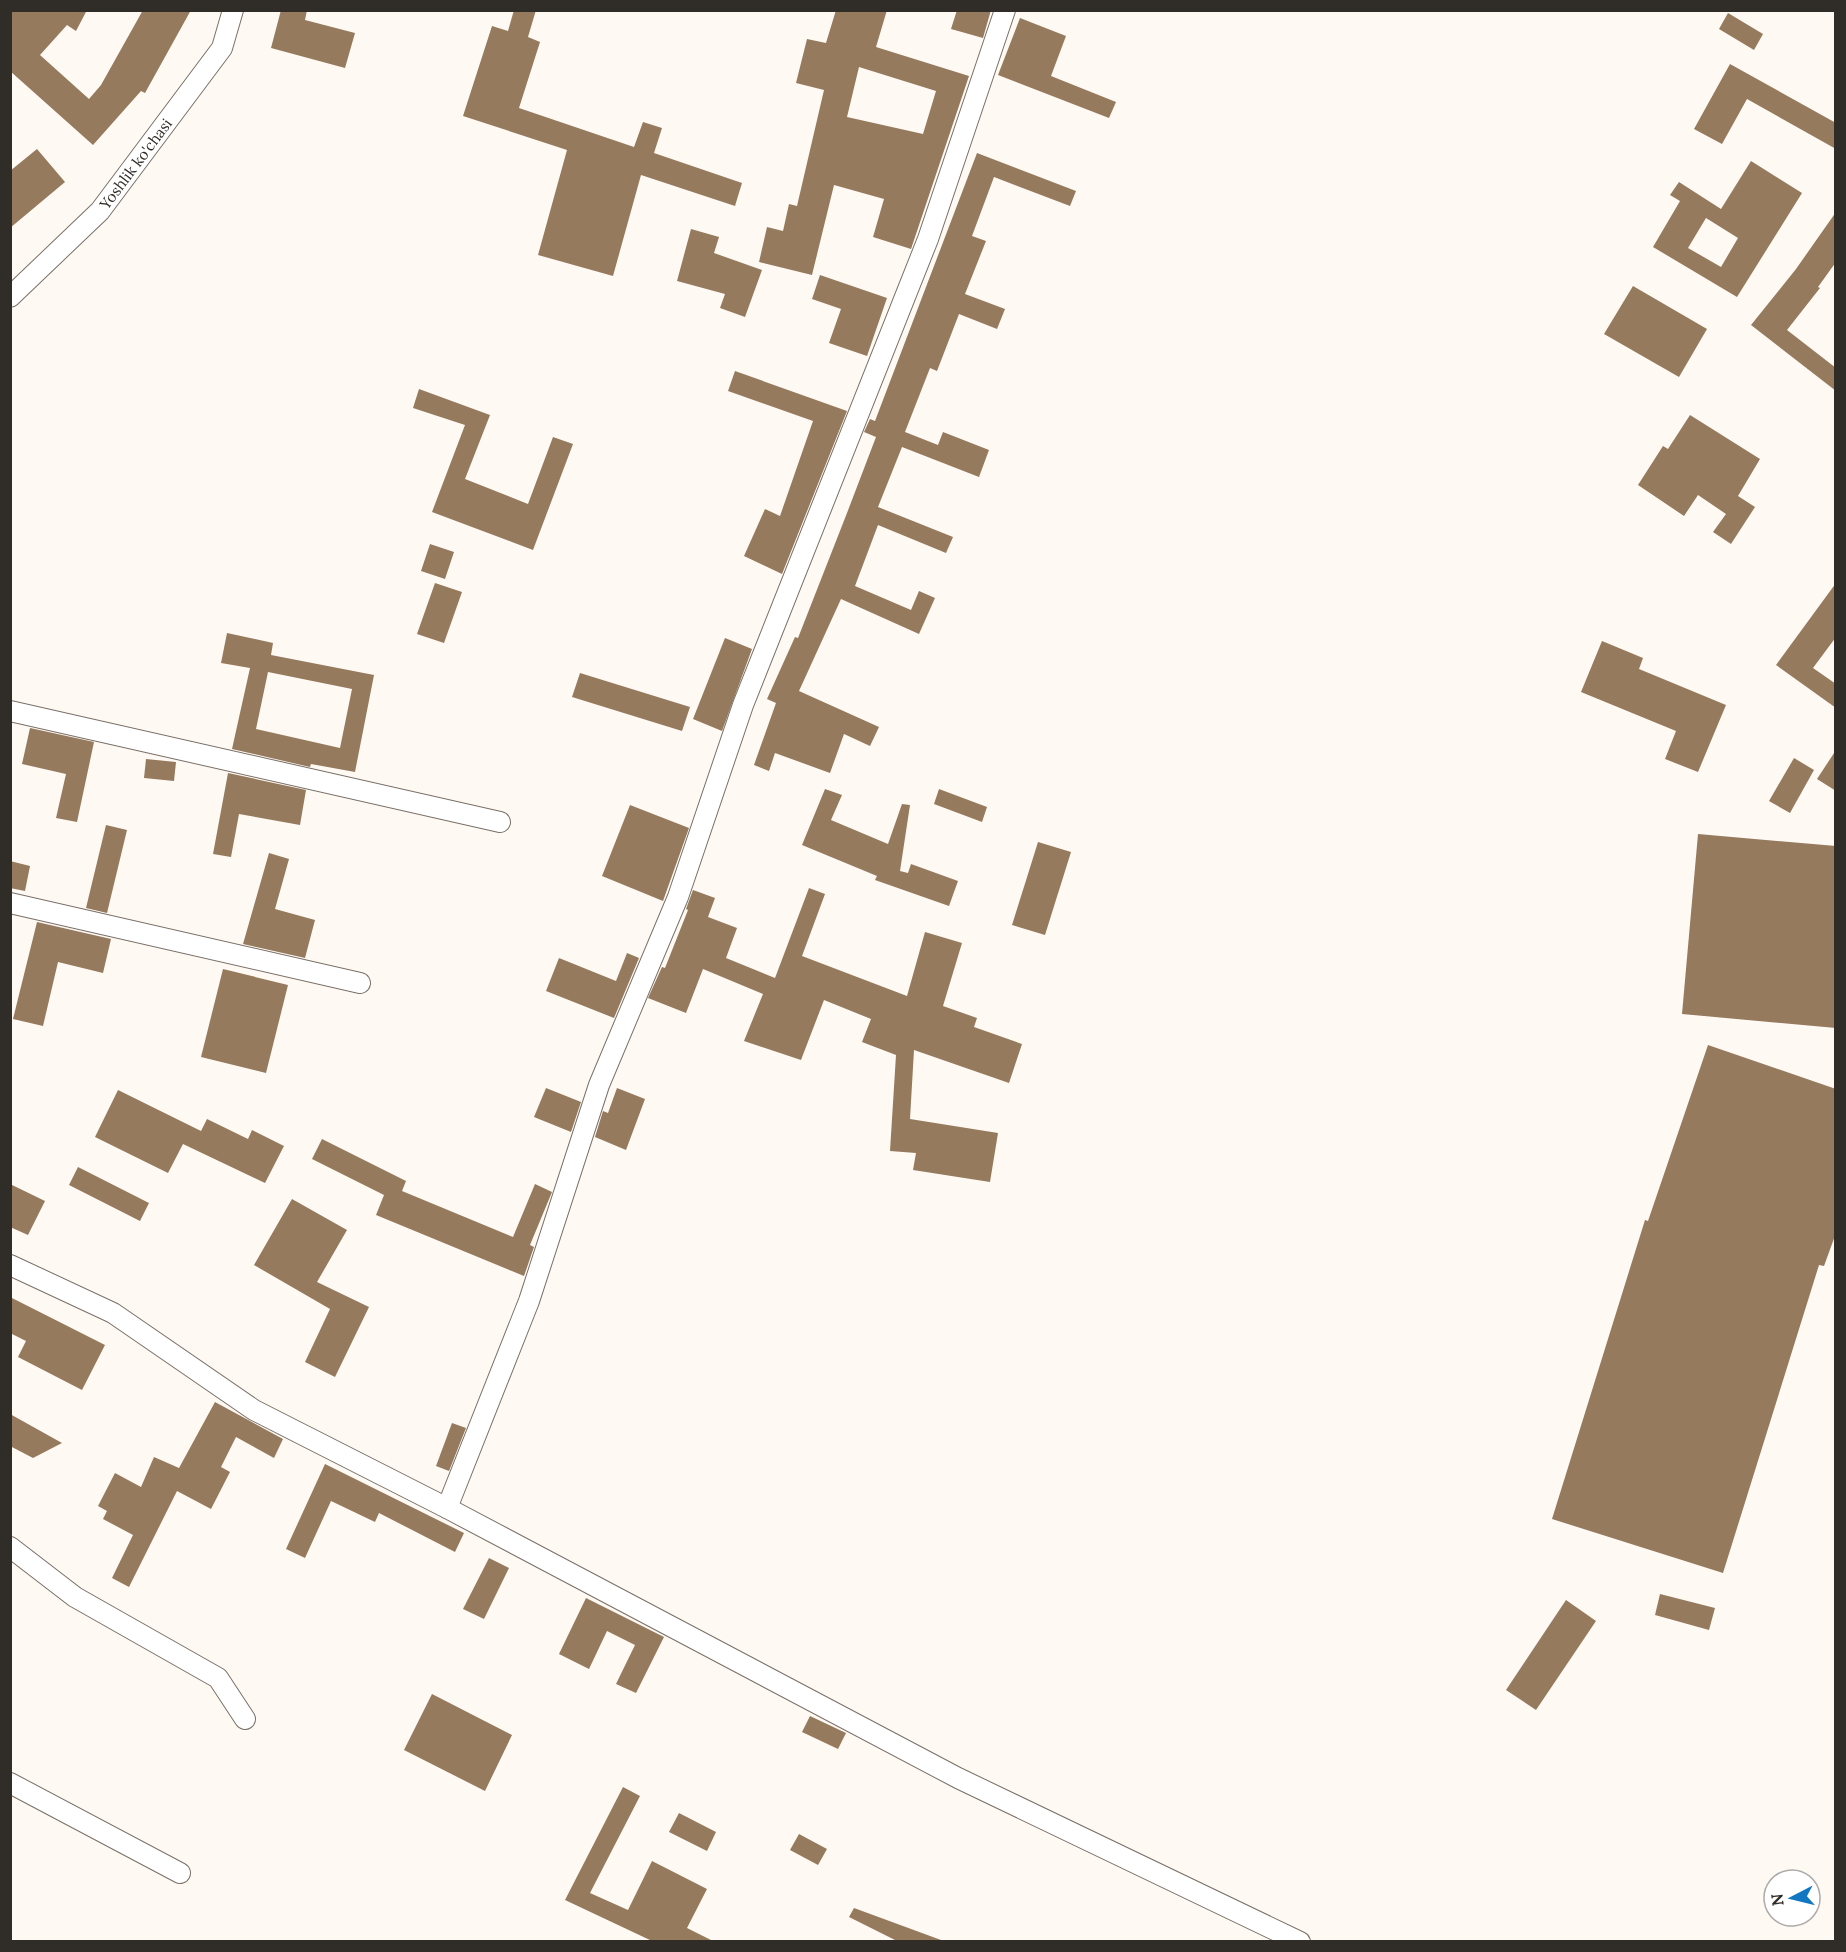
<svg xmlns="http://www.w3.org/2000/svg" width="1846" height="1952" viewBox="0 0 1846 1952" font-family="Lora,serif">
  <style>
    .building { fill: #957a5e; fill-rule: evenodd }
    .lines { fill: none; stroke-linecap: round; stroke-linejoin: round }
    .minor-casing { stroke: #797068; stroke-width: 22 }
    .minor { stroke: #fff; stroke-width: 20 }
    .labels { text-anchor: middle; stroke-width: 5; stroke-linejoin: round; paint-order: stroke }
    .street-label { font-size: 15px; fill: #302c28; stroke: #fff }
  </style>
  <rect width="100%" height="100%" fill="#fff9f3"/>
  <g class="building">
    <path d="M 10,10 L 87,10 L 76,31 L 67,25 L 40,55 L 89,99 L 101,85 L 143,10 L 191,10 L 145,93 L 141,91 L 93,145 L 10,71 Z"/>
    <path d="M 281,10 L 307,10 L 305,20 L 355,33 L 345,68 L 271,48 Z"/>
    <path d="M 514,10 L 536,10 L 528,37 L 540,42 L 519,108 L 634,147 L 643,122 L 662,128 L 654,153 L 742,183 L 735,206 L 641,175 L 613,276 L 538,255 L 567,150 L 463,116 L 492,26 L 508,31 Z"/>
    <path d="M 836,10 L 887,10 L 876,47 L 969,76 L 911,249 L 873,237 L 884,199 L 834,185 L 812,275 L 759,262 L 767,227 L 783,231 L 789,204 L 797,206 L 824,90 L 796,83 L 807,39 L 826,43 ZM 859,67 L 936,91 L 923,134 L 847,117 Z"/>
    <path d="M 957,10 L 991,10 L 983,38 L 951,29 Z"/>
    <path d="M 1728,13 L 1763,34 L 1754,50 L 1719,29 Z"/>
    <path d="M 1020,18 L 1066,36 L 1051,76 L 1116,102 L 1109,118 L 998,75 Z"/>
    <path d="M 1730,64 L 1836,123 L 1836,149 L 1747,99 L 1722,144 L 1694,129 Z"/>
    <path d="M 37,149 L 65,182 L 10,228 L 10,171 Z"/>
    <path d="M 977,153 L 1076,191 L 1070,206 L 994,177 L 972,236 L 986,241 L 965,294 L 1005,309 L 997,329 L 959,314 L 937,371 L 930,368 L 905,432 L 938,445 L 943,432 L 989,450 L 979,477 L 902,447 L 878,507 L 953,537 L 946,553 L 878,525 L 855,586 L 911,610 L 919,591 L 935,598 L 919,634 L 841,599 L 799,691 L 879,727 L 870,746 L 844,734 L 830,773 L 775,753 L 769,771 L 754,765 L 776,703 L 767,699 L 795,637 L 798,638 L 847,513 L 876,437 L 864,432 L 870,419 L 875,421 Z"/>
    <path d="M 1751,161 L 1802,193 L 1737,297 L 1653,247 L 1680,201 L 1670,195 L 1679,182 L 1721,209 ZM 1706,218 L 1738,238 L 1721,267 L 1688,248 Z"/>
    <path d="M 1836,212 L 1836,262 L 1818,287 L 1820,288 L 1787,330 L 1836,368 L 1836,391 L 1751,325 L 1796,269 Z"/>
    <path d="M 691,229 L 719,237 L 714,253 L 762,270 L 745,317 L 720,308 L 725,294 L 677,281 Z"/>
    <path d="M 820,275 L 887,298 L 867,356 L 829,343 L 841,309 L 812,299 Z"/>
    <path d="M 1633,286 L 1707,329 L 1679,377 L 1604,334 Z"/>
    <path d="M 735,371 L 847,411 L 782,574 L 744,556 L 765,509 L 780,516 L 813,421 L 728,391 Z"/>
    <path d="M 419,389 L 490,415 L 465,479 L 528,504 L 553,437 L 573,444 L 533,550 L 432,512 L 465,425 L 413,408 Z"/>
    <path d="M 1690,415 L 1760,459 L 1738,496 L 1755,507 L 1731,544 L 1713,532 L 1726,514 L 1698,495 L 1684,516 L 1638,485 L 1663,446 L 1668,449 Z"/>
    <path d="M 430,544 L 454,552 L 445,579 L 421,571 Z"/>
    <path d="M 435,583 L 462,592 L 444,643 L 417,634 Z"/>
    <path d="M 1836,583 L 1836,637 L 1813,668 L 1836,684 L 1836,708 L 1776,665 Z"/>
    <path d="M 227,633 L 273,643 L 271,655 L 374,675 L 355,772 L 311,764 L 310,767 L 232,749 L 250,668 L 221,663 ZM 268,672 L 352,689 L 340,748 L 256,729 Z"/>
    <path d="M 725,638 L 752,649 L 722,731 L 693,719 Z"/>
    <path d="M 1602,641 L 1643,658 L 1639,669 L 1726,705 L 1698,772 L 1665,759 L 1676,731 L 1581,692 Z"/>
    <path d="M 580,673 L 690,707 L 682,731 L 572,697 Z"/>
    <path d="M 30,728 L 94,742 L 77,822 L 56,818 L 66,774 L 22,764 Z"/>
    <path d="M 1836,750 L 1836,791 L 1817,779 Z"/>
    <path d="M 1794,758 L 1814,770 L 1790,813 L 1769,801 Z"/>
    <path d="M 146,759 L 176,762 L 174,781 L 144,778 Z"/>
    <path d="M 228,773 L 306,790 L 300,825 L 239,814 L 231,857 L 213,854 Z"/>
    <path d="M 825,789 L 842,795 L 831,820 L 888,844 L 902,804 L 910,805 L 900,871 L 908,873 L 911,864 L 958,881 L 949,906 L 875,880 L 877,876 L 802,845 Z"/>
    <path d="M 939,789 L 987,807 L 982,822 L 934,804 Z"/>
    <path d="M 630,805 L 689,828 L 663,901 L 602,876 Z"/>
    <path d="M 106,825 L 127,830 L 107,913 L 86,908 Z"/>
    <path d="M 1698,834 L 1836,846 L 1836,1028 L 1682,1014 Z"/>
    <path d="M 1038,842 L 1071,852 L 1045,935 L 1012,925 Z"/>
    <path d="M 269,853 L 289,859 L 275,909 L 315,920 L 305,958 L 243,944 Z"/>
    <path d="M 10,861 L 30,866 L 25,891 L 10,888 Z"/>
    <path d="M 809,888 L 825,894 L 802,956 L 907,996 L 925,932 L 962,943 L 943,1006 L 977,1018 L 974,1027 L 1022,1044 L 1009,1083 L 914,1050 L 910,1119 L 998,1133 L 990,1182 L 913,1170 L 916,1153 L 890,1151 L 896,1055 L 862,1042 L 871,1019 L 824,1000 L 801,1060 L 744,1041 L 763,994 L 703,969 L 686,1013 L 648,998 L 662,967 L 665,968 L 688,910 L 686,909 L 693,890 L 715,898 L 708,917 L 737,928 L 726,958 L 775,978 Z"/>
    <path d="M 37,922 L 111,939 L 103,973 L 58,962 L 43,1026 L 13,1019 Z"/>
    <path d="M 627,953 L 639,958 L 614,1018 L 546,991 L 559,958 L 616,981 Z"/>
    <path d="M 223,969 L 288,985 L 266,1073 L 201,1057 Z"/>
    <path d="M 1708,1045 L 1836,1089 L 1836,1233 L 1824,1266 L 1819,1265 L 1723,1573 L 1552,1519 L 1645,1220 L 1648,1221 Z"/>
    <path d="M 546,1088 L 581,1102 L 571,1132 L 534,1117 Z"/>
    <path d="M 617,1088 L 645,1099 L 626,1150 L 595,1137 L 603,1111 L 608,1113 Z"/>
    <path d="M 118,1090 L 201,1131 L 207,1119 L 248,1139 L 252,1130 L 284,1146 L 265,1183 L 183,1144 L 168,1173 L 95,1137 Z"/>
    <path d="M 322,1139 L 406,1181 L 402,1191 L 513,1237 L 535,1184 L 552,1192 L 530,1245 L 534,1247 L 524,1276 L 376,1215 L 384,1195 L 312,1159 Z"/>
    <path d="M 78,1167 L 149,1203 L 140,1221 L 69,1185 Z"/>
    <path d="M 10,1184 L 45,1201 L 28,1235 L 10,1227 Z"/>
    <path d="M 292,1199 L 347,1230 L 317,1282 L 369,1307 L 335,1377 L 305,1362 L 330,1309 L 254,1265 Z"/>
    <path d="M 10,1297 L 105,1345 L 82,1390 L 18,1357 L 26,1341 L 10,1333 Z"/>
    <path d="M 215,1402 L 283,1439 L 274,1458 L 236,1437 L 221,1467 L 230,1472 L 211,1509 L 177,1491 L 129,1587 L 112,1578 L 133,1535 L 103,1519 L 107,1511 L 98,1506 L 115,1473 L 141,1487 L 154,1457 L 179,1468 Z"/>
    <path d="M 10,1414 L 62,1443 L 33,1458 L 10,1446 Z"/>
    <path d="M 452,1423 L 466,1428 L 449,1471 L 436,1466 Z"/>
    <path d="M 325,1464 L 464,1533 L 455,1552 L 379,1513 L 375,1522 L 331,1501 L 305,1558 L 286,1549 Z"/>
    <path d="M 489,1558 L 509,1568 L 484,1619 L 463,1609 Z"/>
    <path d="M 1660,1594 L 1715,1608 L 1709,1630 L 1655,1615 Z"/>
    <path d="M 586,1598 L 664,1637 L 636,1693 L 616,1684 L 635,1645 L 607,1631 L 589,1669 L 559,1654 Z"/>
    <path d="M 1566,1600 L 1596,1621 L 1536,1710 L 1506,1690 Z"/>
    <path d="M 432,1694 L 512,1735 L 485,1791 L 404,1750 Z"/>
    <path d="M 810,1716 L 846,1733 L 838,1749 L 802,1732 Z"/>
    <path d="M 623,1787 L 640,1796 L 590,1893 L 628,1910 L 652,1861 L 707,1889 L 687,1928 L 713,1941 L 652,1941 L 565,1900 Z"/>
    <path d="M 679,1813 L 716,1832 L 707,1851 L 669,1832 Z"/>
    <path d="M 799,1834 L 827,1849 L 818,1865 L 790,1850 Z"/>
    <path d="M 854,1908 L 941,1940 L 940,1941 L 897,1941 L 849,1917 Z"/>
  </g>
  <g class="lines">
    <g class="minor-casing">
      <g id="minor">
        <path d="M 10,297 L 100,211 L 222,48 L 233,10"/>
        <path d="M 10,711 L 500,822"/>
        <path d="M 10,903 L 360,983"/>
        <path d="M 10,1265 L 113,1313 L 254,1410 L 447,1508 L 958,1778 L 1300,1942"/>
        <path d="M 447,1508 L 529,1301 L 599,1085 L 678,897 L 743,705 L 928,239 L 1005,10"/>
        <path d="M 10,1547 L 75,1597 L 218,1678 L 245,1719"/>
        <path d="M 10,1783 L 180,1873"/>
      </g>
    </g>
    <use href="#minor" class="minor"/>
  </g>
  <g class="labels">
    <g class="street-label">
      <text transform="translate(136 164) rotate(-53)" y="5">Yoshlik ko'chasi</text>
    </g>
  </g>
  <rect width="1846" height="1952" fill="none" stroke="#302c28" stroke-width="24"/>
  <g transform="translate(1792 1898) rotate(263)"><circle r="28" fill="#ffffff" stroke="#acaba9" stroke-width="1.5"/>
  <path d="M0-4.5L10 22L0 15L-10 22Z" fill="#1177c2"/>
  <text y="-9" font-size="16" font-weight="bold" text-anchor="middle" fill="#302c28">N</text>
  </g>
</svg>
